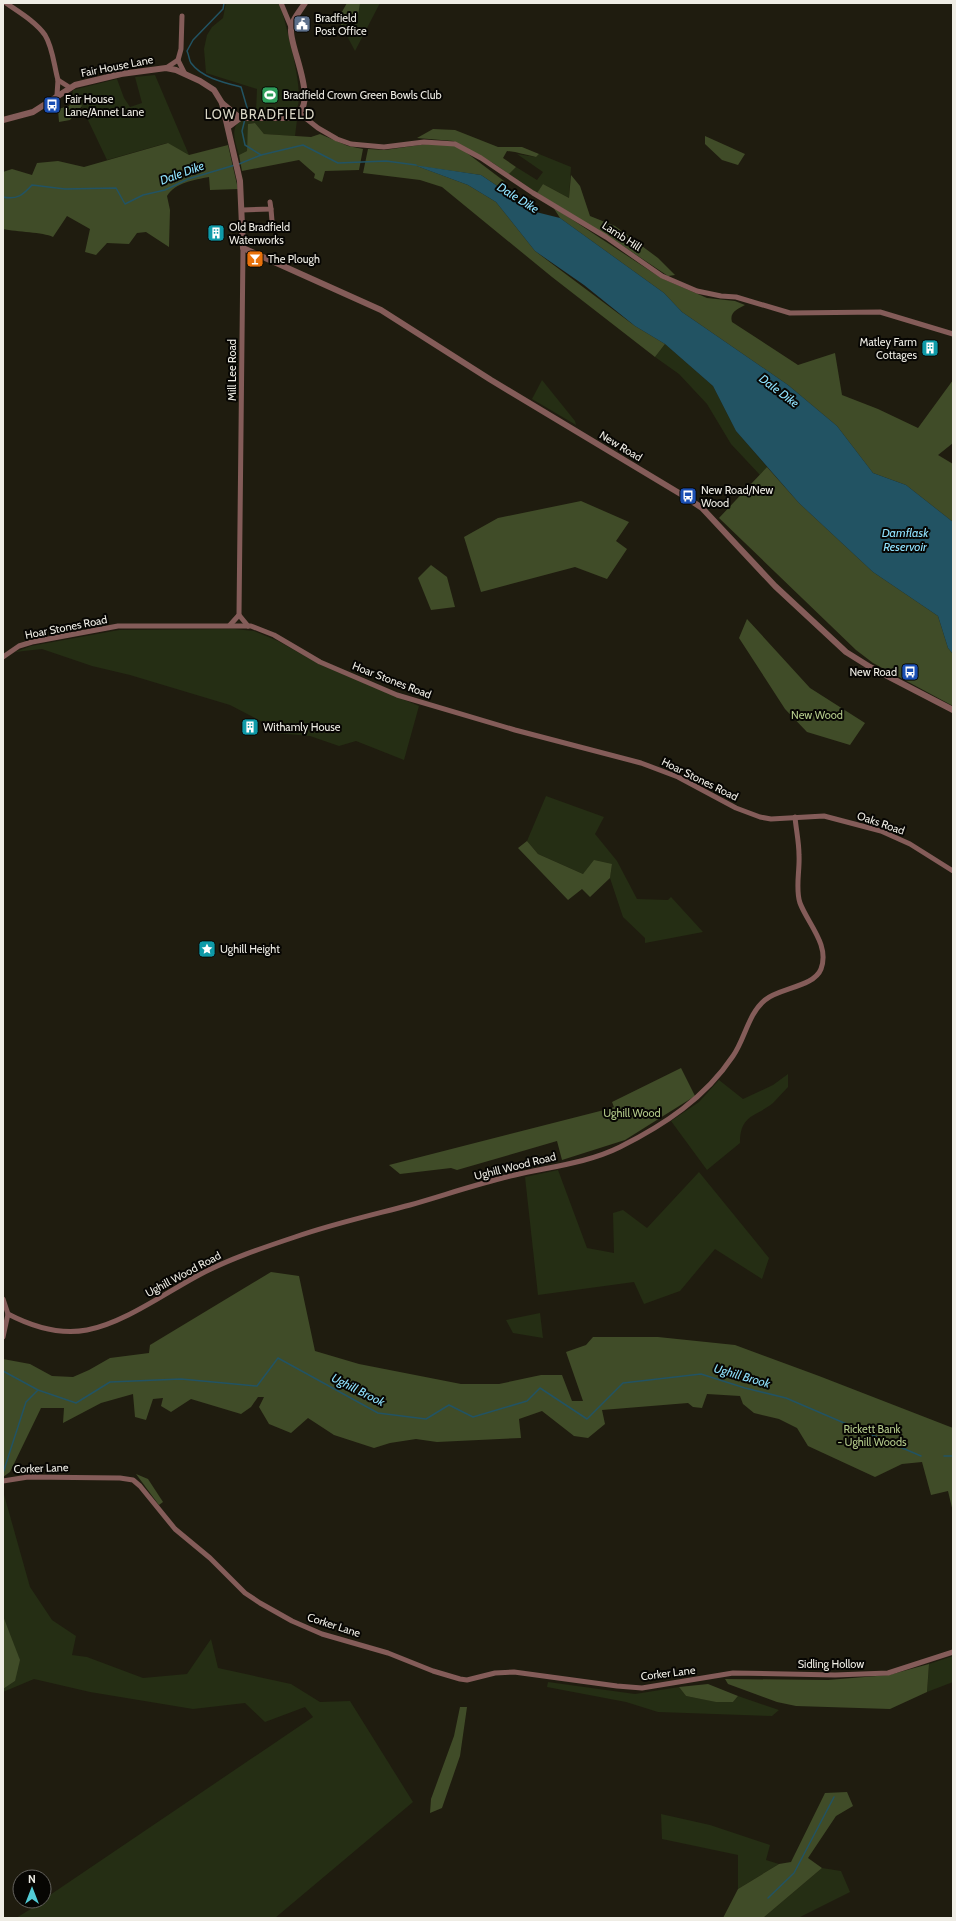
<svg xmlns="http://www.w3.org/2000/svg" width="956" height="1921" viewBox="0 0 956 1921" font-family="Cabin,sans-serif">
  <style>
    .green { fill: #252e14 }
    .forest { fill: #404c28 }
    .water { fill: #225363 }
    .lines { fill: none; stroke-linecap: round; stroke-linejoin: round }
    .stream { stroke: #225363; stroke-width: 1.5 }
    .minor { stroke: #845c59; stroke-width: 5 }
    .tertiary { stroke: #845c59; stroke-width: 6 }
    .labels { text-anchor: middle; stroke-width: 4; stroke-linejoin: round; paint-order: stroke }
    .poi-label { font-size: 11px; fill: #efede5; stroke: #070603; text-anchor: start }
    .street-label { font-size: 11px; fill: #efede5; stroke: #070603 }
    .park-label { font-size: 11px; fill: #b3ca8a; stroke: #070603 }
    .water-label { font-size: 12px; font-style: italic; fill: #8fe1fd; stroke: #070603 }
    .quarter-label { font-size: 13px; letter-spacing: 1px; fill: #dad7c6; stroke: #070603 }
  </style>
  <rect width="100%" height="100%" fill="#1f1c0f"/>
  <g class="green">
    <path d="M 226,3 L 280,3 C 284,20 307,97 296,109 C 290,115 265,112 256,112 L 257,89 L 206,73 L 204,49 L 207,35 L 212,27 L 223,18 Z"/>
    <path d="M 347,3 L 380,3 L 355,51 L 338,19 Z"/>
    <path d="M 155,75 L 189,155 L 167,143 L 107,160 L 78,99 L 72,99 L 73,90 L 117,79 L 124,98 L 130,107 L 142,103 L 135,77 Z"/>
    <path d="M 241,120 L 297,120 L 295,136 L 264,134 L 255,123 L 249,124 L 247,151 L 239,155 C 236,143 229,129 241,120 Z"/>
    <path d="M 517,154 L 536,157 L 539,154 L 571,167 L 569,198 L 543,184 L 537,193 L 509,174 L 516,167 L 537,180 L 543,172 Z"/>
    <path d="M 665,344 L 713,386 L 736,431 L 767,467 L 760,475 L 731,444 L 707,404 L 679,374 L 655,357 Z"/>
    <path d="M 542,380 L 575,421 L 576,425 L 532,399 Z"/>
    <path d="M 234,629 L 254,631 L 278,641 L 321,665 L 419,706 L 404,760 L 356,741 L 339,746 L 310,736 L 275,733 L 274,728 L 230,705 L 130,675 L 92,666 L 42,649 L 15,652 L 31,646 L 119,630 Z"/>
    <path d="M 546,796 L 604,817 L 595,834 L 617,861 L 637,899 L 668,900 L 671,897 L 703,932 L 645,943 L 645,938 L 623,917 L 610,878 L 612,864 L 583,874 L 538,854 L 527,841 Z"/>
    <path d="M 788,1074 L 788,1087 C 783,1092 778,1098 773,1103 C 756,1117 740,1114 740,1143 L 707,1170 L 671,1121 L 699,1102 L 719,1080 L 743,1099 L 773,1085 Z"/>
    <path d="M 558,1170 L 587,1248 L 614,1253 L 613,1213 L 623,1210 L 647,1228 L 699,1172 L 769,1258 L 762,1279 L 715,1249 L 680,1291 L 644,1304 L 634,1282 L 538,1295 L 525,1177 Z"/>
    <path d="M 540,1313 L 543,1338 L 513,1333 L 506,1320 Z"/>
    <path d="M 3,1491 L 30,1587 L 52,1620 L 76,1636 L 72,1655 L 87,1657 L 143,1678 L 187,1674 L 211,1639 L 218,1668 L 291,1684 L 320,1702 L 350,1701 L 413,1802 L 275,1918 L 16,1918 L 44,1901 L 44,1899 L 313,1717 L 305,1707 L 265,1722 L 245,1703 L 193,1709 L 90,1692 L 34,1679 L 3,1692 L 3,1689 L 15,1681 L 3,1616 Z"/>
    <path d="M 953,1656 L 953,1682 L 927,1692 L 929,1664 Z"/>
    <path d="M 548,1682 L 635,1694 L 679,1687 L 686,1696 L 718,1702 L 733,1702 L 738,1696 L 779,1710 L 772,1716 L 658,1712 L 626,1702 L 547,1687 Z"/>
    <path d="M 661,1814 L 710,1825 L 770,1845 L 766,1860 L 779,1864 L 738,1889 L 738,1855 L 662,1839 Z"/>
    <path d="M 822,1868 L 841,1871 L 850,1892 L 798,1918 L 763,1918 Z"/>
  </g>
  <g class="forest">
    <path d="M 347,3 L 360,3 L 358,15 L 346,18 L 342,26 L 338,19 Z"/>
    <path d="M 78,100 L 82,106 L 70,120 L 59,122 L 58,109 L 69,106 L 72,101 Z"/>
    <path d="M 255,123 L 264,134 L 311,137 L 320,134 L 348,146 L 363,149 L 359,170 L 325,171 L 322,182 L 314,178 L 315,174 L 299,160 L 242,171 L 239,155 L 247,151 L 248,124 Z"/>
    <path d="M 433,129 L 455,130 L 498,147 L 522,147 L 539,154 L 536,157 C 526,155 517,152 507,151 L 503,158 L 516,167 L 509,174 L 493,163 L 453,141 L 417,138 Z"/>
    <path d="M 705,136 L 745,154 L 738,165 L 722,160 L 705,144 Z"/>
    <path d="M 168,143 L 189,155 L 228,145 L 238,189 L 210,190 L 209,177 C 194,180 176,182 167,196 L 170,210 L 169,247 L 146,232 L 137,233 L 129,244 L 107,243 L 96,255 L 85,252 L 90,229 L 67,216 L 53,237 C 43,232 17,232 3,229 L 3,172 L 12,169 L 32,175 L 37,163 L 58,161 L 84,167 Z"/>
    <path d="M 434,143 L 455,144 L 504,181 L 506,186 L 537,211 L 536,212 L 481,175 L 417,166 L 468,185 L 496,202 L 535,251 L 635,326 L 665,344 L 655,357 L 552,277 L 442,187 L 420,180 L 363,173 L 368,149 L 385,150 Z"/>
    <path d="M 571,175 L 580,186 L 590,216 L 615,226 L 658,258 L 675,275 L 668,276 L 614,240 L 537,193 L 543,184 L 569,198 Z"/>
    <path d="M 553,207 L 661,278 L 707,298 L 735,301 L 745,305 C 738,309 729,312 732,322 L 798,365 L 835,353 L 842,395 L 878,409 L 918,428 L 953,380 L 953,443 L 938,455 L 953,464 L 953,522 L 906,485 L 873,473 L 837,426 L 788,385 L 682,312 L 664,293 L 560,218 Z"/>
    <path d="M 767,467 L 799,503 L 873,572 L 938,616 L 948,648 L 953,654 L 953,706 L 873,663 L 856,650 L 719,518 Z"/>
    <path d="M 581,501 L 629,522 L 616,541 L 627,549 L 607,579 L 575,567 L 481,592 L 464,537 L 498,518 Z"/>
    <path d="M 431,565 L 447,577 L 455,607 L 431,610 L 418,578 Z"/>
    <path d="M 747,619 L 810,688 L 865,723 L 850,745 L 807,732 L 785,709 L 739,638 Z"/>
    <path d="M 527,841 L 538,854 L 583,874 L 594,860 L 612,864 L 610,878 L 590,897 L 582,889 L 568,900 L 518,848 Z"/>
    <path d="M 681,1068 L 695,1096 L 625,1140 L 562,1160 L 557,1141 L 457,1170 L 451,1168 L 400,1174 L 389,1165 L 608,1109 L 614,1107 L 612,1102 Z"/>
    <path d="M 271,1272 L 299,1276 L 315,1351 L 359,1364 L 461,1384 L 499,1384 L 541,1375 L 562,1375 L 572,1401 L 583,1401 L 566,1352 L 586,1345 L 593,1337 L 658,1337 L 735,1345 L 819,1376 L 953,1428 L 953,1512 L 948,1491 L 931,1495 L 922,1462 L 902,1464 L 875,1477 L 808,1446 L 797,1428 L 779,1419 L 754,1413 L 743,1404 L 740,1396 L 707,1394 L 702,1408 L 693,1407 L 688,1403 L 602,1410 L 605,1424 L 588,1438 L 574,1436 L 542,1411 L 519,1419 L 521,1438 L 437,1442 L 416,1439 L 390,1443 L 374,1448 L 334,1435 L 308,1418 L 291,1433 L 269,1424 L 259,1407 L 264,1397 L 258,1397 L 251,1407 L 241,1414 L 191,1399 L 171,1412 L 161,1406 L 163,1398 L 153,1399 L 146,1420 L 135,1417 L 133,1394 L 101,1403 L 63,1423 L 64,1408 L 41,1408 L 10,1472 L 3,1477 L 3,1359 L 30,1364 L 52,1376 L 73,1377 L 89,1370 L 110,1358 L 149,1353 L 150,1345 Z"/>
    <path d="M 136,1474 L 148,1479 L 163,1502 L 159,1505 Z"/>
    <path d="M 3,1616 L 20,1660 L 15,1681 L 3,1689 Z"/>
    <path d="M 929,1664 L 927,1692 L 890,1709 L 796,1706 L 777,1702 L 728,1684 L 725,1679 L 828,1680 L 889,1675 Z"/>
    <path d="M 708,1684 L 738,1696 L 733,1702 L 716,1702 L 686,1696 L 679,1687 Z"/>
    <path d="M 460,1707 L 467,1707 L 460,1756 L 442,1808 L 430,1813 L 431,1799 L 454,1736 Z"/>
    <path d="M 847,1792 L 853,1806 L 836,1816 L 808,1858 L 822,1868 L 763,1918 L 723,1918 L 738,1889 L 779,1864 L 791,1862 L 825,1793 Z"/>
  </g>
  <path class="water" d="M 414,165 L 481,175 L 536,212 L 560,218 L 664,293 L 682,312 L 788,385 L 837,426 L 873,473 L 906,485 L 953,522 L 953,654 L 948,648 L 938,616 L 873,572 L 799,503 L 736,431 L 713,386 L 665,344 L 635,326 L 584,285 L 535,251 L 496,202 L 468,185 Z"/>
  <g class="lines">
    <g class="stream">
      <path d="M 224,3 L 223,9 L 193,40 L 187,51 C 189,55 189,60 191,63 C 202,78 225,83 241,87 L 248,111 L 246,115"/>
      <path d="M 245,119 L 242,131 L 245,145 L 261,155"/>
      <path d="M 239,164 L 261,155 L 303,145 L 338,163 L 386,161 L 416,165"/>
      <path d="M 3,197 C 17,200 23,195 32,185 L 65,189 L 116,188 L 125,204 L 143,195 L 165,190 L 188,179 L 235,165"/>
      <path d="M 3,1371 L 38,1390 L 76,1403 L 110,1382 L 181,1379 L 257,1386 L 278,1358 L 378,1413 L 426,1419 L 449,1405 L 473,1417 L 527,1401 L 540,1388 L 587,1419 L 623,1383 L 701,1374 L 745,1388 L 786,1398 L 921,1456"/>
      <path d="M 944,1456 L 953,1456"/>
      <path d="M 3,1473 L 26,1402 L 38,1390"/>
      <path d="M 768,1898 L 794,1873 L 834,1797"/>
    </g>
    <g class="minor">
      <path d="M 6,3 C 19,12 36,22 45,35 C 53,48 54,66 58,80 L 69,87"/>
      <path d="M 281,3 L 291,27"/>
      <path d="M 182,16 L 181,49 L 178,60 L 185,74"/>
      <path d="M 166,68 L 178,60"/>
      <path d="M 57,95 L 58,80"/>
      <path d="M 299,113 L 318,128 L 337,139 L 351,144 L 384,147 L 424,142 L 455,144 L 481,158 L 533,193 L 606,237 L 662,276 L 697,291 L 721,296 L 736,297 L 790,313 L 880,312 L 953,334"/>
      <path d="M 271,209 L 272,221"/>
      <path d="M 242,210 L 271,209 L 270,202"/>
      <path d="M 239,615 L 248,626"/>
      <path d="M 230,625 L 239,615 L 243,248"/>
      <path d="M 3,657 L 19,646 L 32,642 L 118,626 L 251,626 L 274,635 L 320,662 L 397,695 L 515,730 L 641,763 L 678,777 L 736,808 L 760,817 L 771,819 L 824,816 L 881,831 L 910,844 L 953,871"/>
      <path d="M 3,1299 L 8,1314 L 3,1337"/>
      <path d="M 8,1314 C 31,1326 60,1335 87,1330 C 124,1323 165,1293 199,1275 C 229,1259 262,1248 295,1237 C 332,1224 372,1215 410,1205 C 445,1195 480,1183 515,1175 C 549,1167 588,1163 620,1147 C 664,1125 705,1098 733,1056 C 745,1039 748,1014 765,1000 C 779,988 814,987 821,969 C 830,945 808,924 800,903 C 795,889 800,870 799,855 C 799,842 796,829 795,817"/>
      <path d="M 3,1481 L 28,1477 L 120,1478 L 133,1480 L 140,1486 L 175,1529 L 210,1558 L 245,1593 L 260,1603 L 292,1621 L 322,1634 L 388,1653 L 433,1671 L 460,1679 L 467,1680 L 495,1673 L 514,1672 L 617,1686 L 642,1688 L 733,1673 L 835,1675 L 888,1673 L 953,1652"/>
    </g>
    <g class="tertiary">
      <path d="M 222,103 L 240,118"/>
      <path d="M 3,120 L 33,112 L 75,85 L 121,74 L 166,68 L 176,70 L 200,81 L 214,90 L 222,103 L 240,181 L 243,248 L 381,310 L 491,380 L 684,496 L 702,508 L 775,586 L 846,652 L 870,667 L 953,710"/>
      <path d="M 228,127 L 240,118 L 287,118 C 325,113 290,51 291,30 C 291,21 300,11 305,3"/>
    </g>
  </g>
  <defs>
    <g id="civic-square" transform="scale(0.9)"><rect x="-9" y="-9" width="18" height="18" rx="4" fill="#5c6f8a" stroke="#070603"/><path d="M-.6-6.5H3V-4.5H.6V-3L4-1V1h2V6H-6V1h2V-1L-.6-3ZM-1.2 2.5V6h2.4V2.5Z" fill="#fff"/></g>
    <g id="stadium-square" transform="scale(0.9)"><rect x="-9" y="-9" width="18" height="18" rx="4" fill="#2e9e5b" stroke="#070603"/><path d="M0-5a6.5 5 0 1 0 0 10a6.5 5 0 1 0 0-10ZM-3.5-1.8h7v3.6h-7Z" fill="#fff"/></g>
    <g id="bus-square" transform="scale(0.9)"><rect x="-9" y="-9" width="18" height="18" rx="4" fill="#1a4fb4" stroke="#070603"/><path d="M-5-6H5V4H4V6H2V4H-2V6H-4V4H-5ZM-3.5-4V0h7V-4ZM-3.5 1.2v1.5H-2V1.2ZM2 1.2v1.5H3.5V1.2Z" fill="#fff"/></g>
    <g id="building-square" transform="scale(0.9)"><rect x="-9" y="-9" width="18" height="18" rx="4" fill="#0f9aa8" stroke="#070603"/><path d="M-4-6H4V6H1V3H-1V6H-4ZM-2.5-4.3h1.7v1.8h-1.7ZM.8-4.3h1.7v1.8H.8ZM-2.5-1h1.7V.8h-1.7ZM.8-1h1.7V.8H.8Z" fill="#fff"/></g>
    <g id="bar-square" transform="scale(0.9)"><rect x="-9" y="-9" width="18" height="18" rx="4" fill="#e8710a" stroke="#070603"/><path d="M-6-5H6L.8 .8V4.5H3.5V6h-7V4.5H-.8V.8Z" fill="#fff"/></g>
    <g id="sight-square" transform="scale(0.9)"><rect x="-9" y="-9" width="18" height="18" rx="4" fill="#0f9aa8" stroke="#070603"/><path d="M0-6L1.8-2.2L6-1.7L2.9 1.2L3.7 5.4L0 3.3L-3.7 5.4L-2.9 1.2L-6-1.7L-1.8-2.2Z" fill="#fff"/></g>
  </defs>
  <g fill-rule="evenodd">
    <use href="#civic-square" x="302" y="24"/>
    <use href="#stadium-square" x="270" y="95"/>
    <use href="#bus-square" x="52" y="105"/>
    <use href="#building-square" x="216" y="233"/>
    <use href="#bar-square" x="255" y="259"/>
    <use href="#building-square" x="930" y="348"/>
    <use href="#bus-square" x="688" y="496"/>
    <use href="#bus-square" x="910" y="672"/>
    <use href="#building-square" x="250" y="727"/>
    <use href="#sight-square" x="207" y="949"/>
  </g>
  <g class="labels">
    <g class="poi-label">
      <text x="315" y="22">Bradfield<tspan x="315" dy="13">Post Office</tspan></text>
      <text x="283" y="99">Bradfield Crown Green Bowls Club</text>
      <text x="65" y="103">Fair House<tspan x="65" dy="13">Lane/Annet Lane</tspan></text>
      <text x="229" y="231">Old Bradfield<tspan x="229" dy="13">Waterworks</tspan></text>
      <text x="268" y="263">The Plough</text>
      <text x="917" y="346" text-anchor="end">Matley Farm<tspan x="917" dy="13">Cottages</tspan></text>
      <text x="701" y="494">New Road/New<tspan x="701" dy="13">Wood</tspan></text>
      <text x="897" y="676" text-anchor="end">New Road</text>
      <text x="263" y="731">Withamly House</text>
      <text x="220" y="953">Ughill Height</text>
    </g>
    <g class="street-label">
      <text transform="translate(117 66) rotate(-11)" y="4">Fair House Lane</text>
      <text transform="translate(622 236) rotate(33)" y="4">Lamb Hill</text>
      <text transform="translate(232 370) rotate(-90)" y="4">Mill Lee Road</text>
      <text transform="translate(621 446) rotate(31)" y="4">New Road</text>
      <text transform="translate(66 627) rotate(-11)" y="4">Hoar Stones Road</text>
      <text transform="translate(392 680) rotate(21)" y="4">Hoar Stones Road</text>
      <text transform="translate(700 779) rotate(26)" y="4">Hoar Stones Road</text>
      <text transform="translate(881 823) rotate(19)" y="4">Oaks Road</text>
      <text transform="translate(515 1166) rotate(-14)" y="4">Ughill Wood Road</text>
      <text transform="translate(183 1274) rotate(-28)" y="4">Ughill Wood Road</text>
      <text transform="translate(41 1468) rotate(-2)" y="4">Corker Lane</text>
      <text transform="translate(334 1625) rotate(18)" y="4">Corker Lane</text>
      <text x="831" y="1668">Sidling Hollow</text>
      <text transform="translate(668 1673) rotate(-7)" y="4">Corker Lane</text>
    </g>
    <g class="park-label">
      <text x="817" y="719">New Wood</text>
      <text x="632" y="1117">Ughill Wood</text>
      <text x="872" y="1433">Rickett Bank<tspan x="872" dy="13">- Ughill Woods</tspan></text>
    </g>
    <g class="water-label">
      <text transform="translate(182 173) rotate(-20)" y="4">Dale Dike</text>
      <text transform="translate(518 198) rotate(32)" y="4">Dale Dike</text>
      <text transform="translate(779 391) rotate(37)" y="4">Dale Dike</text>
      <text x="905" y="537">Damflask<tspan x="905" dy="14">Reservoir</tspan></text>
      <text transform="translate(742 1376) rotate(16)" y="4">Ughill Brook</text>
      <text transform="translate(358 1390) rotate(27)" y="4">Ughill Brook</text>
    </g>
    <g class="quarter-label">
      <text x="260" y="119">LOW BRADFIELD</text>
    </g>
  </g>
  <rect width="956" height="1921" fill="none" stroke="#efede5" stroke-width="8"/>
  <g transform="translate(32 1889)"><circle r="19" fill="#070603" stroke="#64625d"/>
  <path d="M0-3L7 15L0 10L-7 15Z" fill="#52ccd6"/>
  <text y="-6" font-size="11" font-weight="bold" text-anchor="middle" fill="#efede5">N</text>
  </g>
</svg>
